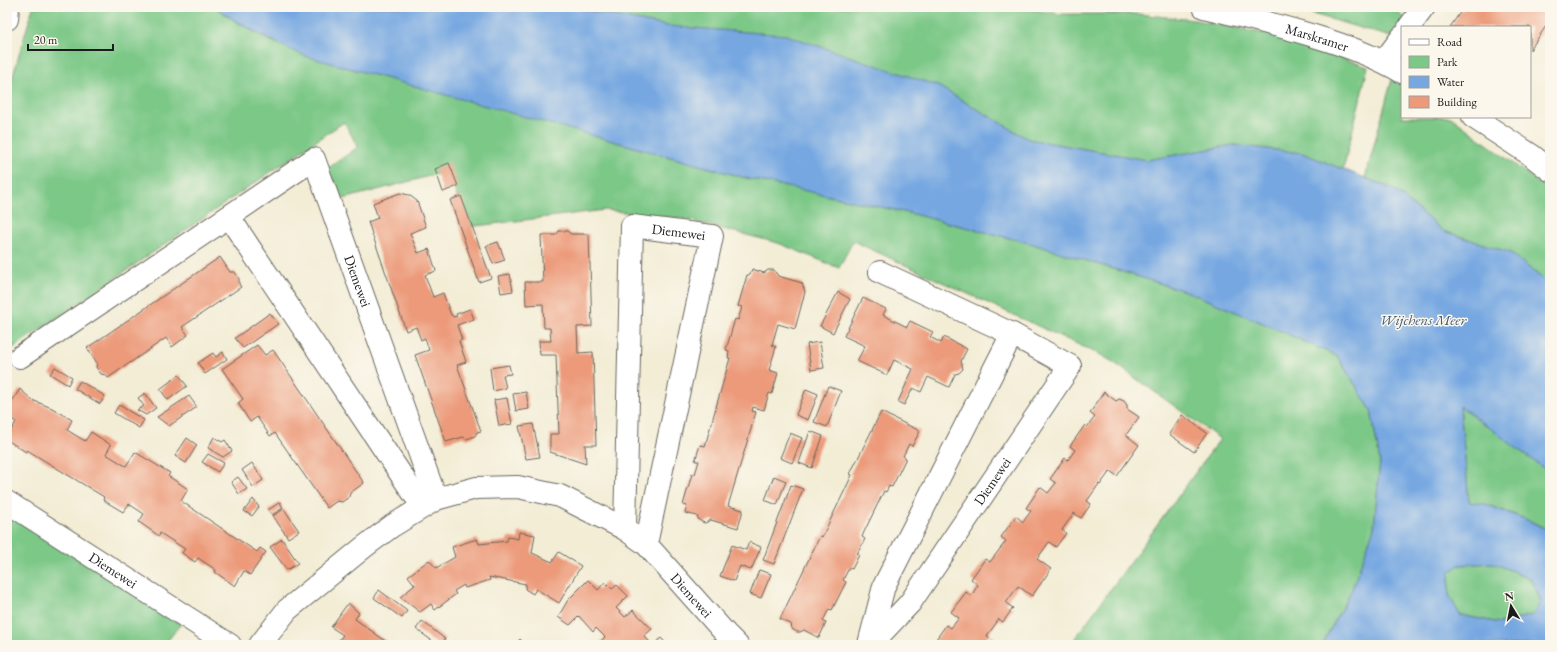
<svg xmlns="http://www.w3.org/2000/svg" width="1557" height="652" viewBox="0 0 1557 652" font-family="'EB Garamond',serif">
  <style>
    .green { fill: #7cc887; stroke: #4c7252 }
    .water { fill: #76a7e1; stroke: #49627e; fill-rule: evenodd }
    .building { fill: #ec9a79 }
    .lines { fill: none; stroke-linecap: round; stroke-linejoin: round }
    .minor-casing { stroke: #67655d; stroke-width: 24 }
    .minor { stroke: #fff; stroke-width: 22 }
    .labels { text-anchor: middle; stroke-width: 3; stroke-linejoin: round; paint-order: stroke }
    .street-label { font-size: 14px; fill: #1c1c1c; stroke: #fbf7ec }
    .water-label { font-size: 15px; font-style: italic; fill: #445b75; stroke: #fbf7ec }
  </style>
  <rect width="100%" height="100%" fill="#fbf7ec"/>
  <filter id="ink" filterUnits="userSpaceOnUse"><feTurbulence type="fractalNoise" baseFrequency=".025" numOctaves="2"/><feDisplacementMap in="SourceGraphic" scale="8" xChannelSelector="R" yChannelSelector="G"/><feConvolveMatrix kernelMatrix="1 2 1 2 8 2 1 2 1" color-interpolation-filters="sRGB"/></filter>
  <filter id="wash" filterUnits="userSpaceOnUse"><feTurbulence type="fractalNoise" baseFrequency=".012" numOctaves="4" result="noise"/><feDisplacementMap in="SourceGraphic" scale="16" xChannelSelector="R" yChannelSelector="G"/><feGaussianBlur stdDeviation="0.9" result="paint"/><feColorMatrix in="noise" values="0 0 0 0 0 0 0 0 0 0 0 0 0 0 0 0 0 1.4 0 .05"/><feComposite in="paint" operator="in"/></filter>
  <g filter="url(#wash)">
    <rect width="100%" height="100%" fill="#f3edd6"/>
    <g class="green">
      <path d="M 33,7 L 215,7 L 237,22 L 268,40 L 634,147 L 746,178 L 909,213 L 1033,244 L 1188,292 L 1258,321 L 1337,356 L 1371,410 L 1380,462 L 1374,528 L 1352,589 L 1322,645 L 1070,645 L 1220,439 L 1116,364 L 1103,356 L 853,241 L 839,268 L 778,243 L 684,219 L 605,210 L 468,227 L 448,171 L 336,201 L 324,171 L 358,147 L 344,122 L 7,352 L 7,92 L 10,86 Z"/>
      <path d="M 569,7 L 1015,7 L 1061,14 L 1138,14 L 1195,20 L 1278,36 L 1368,67 L 1343,170 L 1302,153 L 1233,145 L 1147,160 L 1028,139 L 938,86 L 667,26 Z"/>
      <path d="M 1289,7 L 1390,7 L 1405,18 L 1391,37 Z"/>
      <path d="M 1392,79 L 1402,85 L 1402,117 L 1451,117 L 1550,191 L 1550,285 L 1511,253 L 1443,231 L 1393,189 L 1365,178 Z"/>
      <path d="M 1460,405 L 1550,473 L 1550,531 C 1525,518 1497,506 1469,502 Z"/>
      <path d="M 7,513 L 181,624 L 164,645 L 7,645 Z"/>
      <path d="M 1493,563 L 1530,578 L 1541,601 L 1533,615 L 1500,623 L 1460,615 L 1449,595 L 1449,573 L 1459,565 Z"/>
    </g>
    <path class="water" d="M 215,7 L 569,7 L 667,26 L 786,35 L 938,86 L 1028,139 L 1147,160 L 1233,145 L 1302,153 L 1393,189 L 1443,231 L 1511,253 L 1550,285 L 1550,473 L 1460,406 L 1469,502 L 1485,504 L 1530,521 L 1550,531 L 1550,645 L 1322,645 L 1352,589 L 1374,528 L 1380,462 L 1371,410 L 1337,356 L 1258,321 L 1188,292 L 1033,244 L 909,213 L 746,178 L 305,56 C 273,42 244,27 215,7 ZM 1493,563 L 1530,578 L 1541,601 L 1533,615 L 1500,623 L 1460,615 L 1449,595 L 1449,573 L 1459,565 Z"/>
    <g id="blocks">
      <g class="building">
        <path d="M 1464,7 L 1550,7 L 1550,20 L 1530,50 L 1530,27 L 1450,27 Z"/>
        <path d="M 449,163 L 458,186 L 443,192 L 435,169 Z"/>
        <path d="M 400,193 L 409,195 L 417,201 L 426,227 L 410,233 L 418,253 L 429,249 L 436,271 L 425,275 L 433,297 L 443,293 L 451,315 L 454,317 L 457,316 L 456,314 L 470,309 L 474,319 L 457,325 L 462,340 L 459,341 L 466,362 L 457,365 L 481,431 L 477,432 L 475,436 L 467,439 L 463,437 L 446,442 L 415,355 L 429,350 L 425,338 L 421,340 L 416,327 L 406,331 L 368,222 L 378,218 L 373,203 Z"/>
        <path d="M 461,196 L 491,278 L 479,282 L 450,200 Z"/>
        <path d="M 559,231 L 567,231 L 571,234 L 589,234 L 592,326 L 577,327 L 578,353 L 593,352 L 596,445 L 585,445 L 586,464 L 550,452 L 550,434 L 559,434 L 556,355 L 540,355 L 539,341 L 551,341 L 550,328 L 544,328 L 543,304 L 526,305 L 525,282 L 543,282 L 541,235 L 556,235 Z"/>
        <path d="M 498,242 L 505,260 L 493,264 L 486,246 Z"/>
        <path d="M 220,257 L 230,272 L 235,272 L 239,279 L 239,284 L 241,287 L 182,327 L 188,335 L 172,347 L 166,338 L 108,378 L 106,375 L 101,374 L 96,367 L 97,363 L 87,348 Z"/>
        <path d="M 752,269 L 764,273 L 768,270 L 774,270 L 778,276 L 802,283 L 805,292 L 795,329 L 778,324 L 772,345 L 776,347 L 769,370 L 778,373 L 772,394 L 769,393 L 764,410 L 753,407 L 752,411 L 756,412 L 728,506 L 743,510 L 738,528 L 711,520 L 705,523 L 702,522 L 699,520 L 697,516 L 685,513 L 687,506 L 683,505 L 692,474 L 695,474 L 699,461 L 695,461 L 700,445 L 705,446 L 730,358 L 728,358 L 729,351 L 726,350 L 735,319 L 738,320 L 742,307 L 738,306 L 747,275 L 750,275 Z"/>
        <path d="M 510,274 L 513,291 L 501,293 L 498,276 Z"/>
        <path d="M 838,292 L 850,299 L 833,333 L 820,326 Z"/>
        <path d="M 863,298 L 886,309 L 883,315 L 907,327 L 910,321 L 933,332 L 930,337 L 941,343 L 944,337 L 967,349 L 961,361 L 963,369 L 959,373 L 955,374 L 949,387 L 928,377 L 921,392 L 913,388 L 904,405 L 898,402 L 913,369 L 894,360 L 887,375 L 857,361 L 865,346 L 844,336 Z"/>
        <path d="M 270,313 L 278,324 L 243,348 L 235,338 Z"/>
        <path d="M 820,342 L 824,368 L 811,370 L 807,344 Z"/>
        <path d="M 257,345 L 265,355 L 273,350 L 364,483 L 350,493 L 349,497 L 342,502 L 337,501 L 327,508 L 275,433 L 270,436 L 257,417 L 250,422 L 238,403 L 243,399 L 222,369 Z"/>
        <path d="M 223,352 L 227,359 L 205,374 L 198,363 L 213,353 L 216,357 Z"/>
        <path d="M 509,365 L 511,374 L 503,375 L 506,388 L 493,391 L 490,368 Z"/>
        <path d="M 55,367 L 72,377 L 68,385 L 50,374 Z"/>
        <path d="M 179,375 L 187,386 L 168,400 L 160,389 Z"/>
        <path d="M 80,381 L 105,396 L 100,404 L 75,389 Z"/>
        <path d="M 828,386 L 841,391 L 827,427 L 814,422 Z"/>
        <path d="M 20,389 L 32,400 L 52,408 L 72,420 L 67,430 L 85,441 L 91,432 L 111,445 L 106,454 L 124,465 L 126,466 L 135,452 L 170,473 L 168,476 L 188,489 L 181,501 L 257,552 L 260,548 L 266,552 L 250,575 L 244,571 L 235,586 L 215,572 L 216,570 L 198,558 L 195,562 L 182,553 L 185,549 L 160,533 L 159,536 L 139,522 L 144,514 L 129,504 L 123,512 L 103,500 L 104,497 L 27,450 L 26,452 L 7,440 L 7,437 L 16,422 L 7,416 L 7,409 Z"/>
        <path d="M 806,389 L 818,394 L 808,420 L 796,415 Z"/>
        <path d="M 526,392 L 529,409 L 516,411 L 513,394 Z"/>
        <path d="M 1104,392 L 1116,401 L 1119,399 L 1124,401 L 1127,405 L 1127,409 L 1139,417 L 1126,435 L 1139,445 L 1117,476 L 1110,471 L 1100,485 L 1099,484 L 1087,501 L 1091,504 L 1081,518 L 1074,513 L 1062,530 L 1066,533 L 1056,547 L 1049,542 L 1037,559 L 1051,569 L 1032,596 L 1018,586 L 1006,603 L 1013,608 L 1003,622 L 999,619 L 987,636 L 999,645 L 932,645 L 946,625 L 951,628 L 959,618 L 951,612 L 966,592 L 971,596 L 978,585 L 971,579 L 985,559 L 990,562 L 1006,541 L 1001,537 L 1016,516 L 1023,522 L 1031,511 L 1026,508 L 1040,487 L 1048,493 L 1056,483 L 1050,479 L 1065,458 L 1068,460 L 1075,450 L 1070,446 L 1085,425 L 1087,427 L 1095,417 L 1090,413 Z"/>
        <path d="M 145,393 L 156,408 L 146,415 L 137,410 L 144,406 L 138,398 Z"/>
        <path d="M 189,396 L 197,407 L 169,426 L 157,417 Z"/>
        <path d="M 507,398 L 512,424 L 499,426 L 494,400 Z"/>
        <path d="M 119,405 L 144,420 L 139,428 L 114,413 Z"/>
        <path d="M 881,412 L 920,431 L 912,446 L 909,444 L 903,456 L 906,458 L 892,487 L 889,486 L 886,492 L 884,491 L 864,532 L 862,537 L 865,539 L 857,554 L 859,555 L 852,569 L 849,568 L 843,580 L 846,582 L 832,610 L 829,609 L 823,621 L 826,623 L 819,638 L 804,630 L 800,632 L 797,632 L 792,629 L 791,624 L 780,619 L 820,536 L 822,537 L 842,496 L 852,475 L 850,474 Z"/>
        <path d="M 1182,415 L 1207,433 L 1194,452 L 1169,434 Z"/>
        <path d="M 533,424 L 540,457 L 526,459 L 519,426 Z"/>
        <path d="M 810,431 L 823,436 L 812,468 L 799,463 Z"/>
        <path d="M 790,433 L 802,438 L 792,463 L 780,458 Z"/>
        <path d="M 214,437 L 222,442 L 225,440 L 232,451 L 223,457 L 208,448 Z"/>
        <path d="M 187,438 L 197,445 L 186,463 L 175,456 Z"/>
        <path d="M 208,454 L 224,463 L 218,472 L 202,462 Z"/>
        <path d="M 252,463 L 263,480 L 253,487 L 242,470 Z"/>
        <path d="M 774,476 L 786,481 L 777,505 L 765,500 Z"/>
        <path d="M 238,477 L 247,489 L 239,494 L 231,482 Z"/>
        <path d="M 791,485 L 803,489 L 774,564 L 763,560 Z"/>
        <path d="M 253,499 L 259,507 L 252,516 L 244,511 Z"/>
        <path d="M 280,502 L 283,508 L 272,515 L 268,510 Z"/>
        <path d="M 284,509 L 299,531 L 288,538 L 273,516 Z"/>
        <path d="M 519,532 L 535,535 L 532,553 L 552,562 L 559,552 L 581,566 L 559,603 L 536,589 L 533,594 L 525,589 L 526,584 L 489,577 L 490,580 L 465,588 L 464,585 L 454,591 L 456,594 L 435,610 L 431,604 L 420,612 L 400,597 L 415,585 L 408,576 L 429,560 L 436,568 L 455,557 L 452,547 L 477,539 L 479,544 L 507,541 L 508,537 L 518,539 Z"/>
        <path d="M 282,539 L 298,563 L 287,570 L 270,547 Z"/>
        <path d="M 749,542 L 761,547 L 751,570 L 740,566 L 734,581 L 720,576 L 732,545 L 746,550 Z"/>
        <path d="M 759,570 L 771,574 L 761,598 L 750,594 Z"/>
        <path d="M 588,580 L 598,590 L 605,582 L 612,589 L 617,585 L 628,596 L 616,608 L 625,617 L 633,610 L 652,629 L 644,636 L 653,645 L 597,645 L 605,637 L 596,628 L 593,632 L 579,616 L 570,625 L 558,617 L 568,600 Z"/>
        <path d="M 379,590 L 407,611 L 402,618 L 374,598 Z"/>
        <path d="M 348,603 L 359,613 L 355,619 L 391,645 L 335,645 L 343,635 L 331,627 Z"/>
        <path d="M 422,621 L 445,639 L 441,645 L 438,645 L 416,629 Z"/>
        <path d="M 661,638 L 668,645 L 653,645 Z"/>
        <path d="M 520,639 L 526,645 L 514,645 Z"/>
      </g>
    </g>
  </g>
  <g filter="url(#ink)">
    <use href="#blocks" fill-opacity="0" stroke="#67655d" stroke-width="1"/>
    <g class="lines">
      <g class="minor-casing">
        <g id="minor">
          <path id="s1" d="M 1204,7 C 1241,16 1278,25 1314,36 C 1344,45 1375,56 1402,72"/>
          <path d="M 7,19 L 8,7"/>
          <path d="M 1409,27 L 1424,7"/>
          <path d="M 1384,61 L 1402,37"/>
          <path d="M 1473,117 L 1531,155 L 1550,170"/>
          <path d="M 229,217 L 422,506"/>
          <path id="s2" d="M 20,357 L 314,159 L 436,499"/>
          <path id="s3" d="M 7,502 L 230,645"/>
          <path id="s4" d="M 625,529 L 632,226 L 712,236 L 646,544"/>
          <path d="M 869,644 L 884,586 L 1012,334"/>
          <path id="s5" d="M 260,645 L 287,610 L 364,547 L 392,526 L 436,499 L 476,488 L 518,487 L 560,496 L 625,529 L 646,544 L 726,634 L 737,645"/>
          <path id="s6" d="M 870,645 L 910,603 L 1070,366 L 1012,334 L 880,272"/>
        </g>
      </g>
      <use href="#minor" class="minor"/>
    </g>
  </g>
  <g class="labels">
    <g class="street-label">
      <text dy="5" stroke="none"><textPath href="#s1" startOffset="117">Marskramer</textPath></text>
      <text dy="5" stroke="none"><textPath href="#s4" startOffset="350">Diemewei</textPath></text>
      <text dy="5" stroke="none"><textPath href="#s2" startOffset="484">Diemewei</textPath></text>
      <text dy="5" stroke="none"><textPath href="#s6" startOffset="205">Diemewei</textPath></text>
      <text dy="5" stroke="none"><textPath href="#s3" startOffset="126">Diemewei</textPath></text>
      <text dy="5" stroke="none"><textPath href="#s5" startOffset="524">Diemewei</textPath></text>
    </g>
    <g class="water-label">
      <text x="1423" y="325">Wijchens Meer</text>
    </g>
  </g>
  <rect width="1557" height="652" fill="none" stroke="#fbf7ec" stroke-width="24"/>
  <rect x="1401" y="26" width="130" height="92" fill="#fbf7ec" stroke="#a29f99"/>
  <rect x="1409" y="39" width="20" height="6" fill="#ffffff" stroke="#a29f99"/>
  <text x="1437" y="46" font-size="12" fill="#1c1c1c">Road</text>
  <rect x="1409" y="56" width="20" height="12" fill="#7cc887" stroke="#a29f99"/>
  <text x="1437" y="66" font-size="12" fill="#1c1c1c">Park</text>
  <rect x="1409" y="76" width="20" height="12" fill="#76a7e1" stroke="#a29f99"/>
  <text x="1437" y="86" font-size="12" fill="#1c1c1c">Water</text>
  <rect x="1409" y="96" width="20" height="12" fill="#ec9a79" stroke="#a29f99"/>
  <text x="1437" y="106" font-size="12" fill="#1c1c1c">Building</text>
  <g transform="translate(1511 606) rotate(350)" stroke="#fbf7ec" stroke-width="3" paint-order="stroke">
  <path d="M0-3L7 15L0 10L-7 15Z" fill="#1c1c1c"/>
  <text y="-6" font-size="11" font-weight="bold" text-anchor="middle" fill="#1c1c1c">N</text>
  </g>
  <path d="M28 44v6h85v-6" fill="none" stroke="#1c1c1c" stroke-width="2"/>
  <text x="34" y="44" font-size="12" fill="#1c1c1c" stroke="#fbf7ec" stroke-width="3" paint-order="stroke">20 m</text>
</svg>
